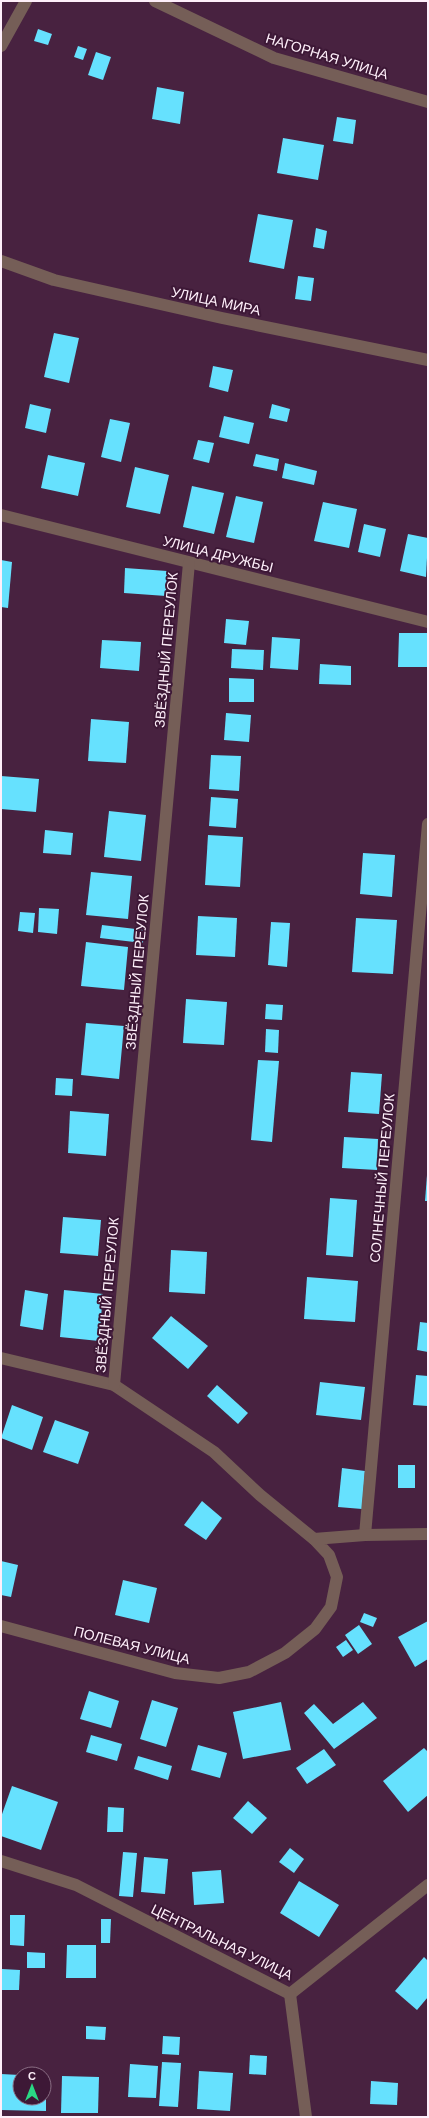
<svg xmlns="http://www.w3.org/2000/svg" width="429" height="2118" viewBox="0 0 429 2118" font-family="Arial,sans-serif">
  <style>
    .building { fill: #66e1fe }
    .lines { fill: none; stroke-linecap: round; stroke-linejoin: round }
    .street { stroke: #755e57; stroke-width: 12 }
    .labels { text-anchor: middle; stroke-width: 4; stroke-linejoin: round; paint-order: stroke }
    .street-label { font-size: 14px; fill: #feeffa; stroke: #3d1836 }
  </style>
  <rect width="100%" height="100%" fill="#482240"/>
  <g class="building">
    <path d="M 38,29 L 52,34 L 48,45 L 34,41 Z"/>
    <path d="M 78,46 L 87,49 L 83,60 L 74,57 Z"/>
    <path d="M 96,52 L 111,57 L 103,80 L 88,75 Z"/>
    <path d="M 157,87 L 184,92 L 180,124 L 152,119 Z"/>
    <path d="M 337,117 L 356,120 L 353,144 L 333,141 Z"/>
    <path d="M 283,138 L 324,145 L 318,180 L 277,173 Z"/>
    <path d="M 258,214 L 293,220 L 284,269 L 249,262 Z"/>
    <path d="M 316,228 L 327,231 L 324,249 L 313,247 Z"/>
    <path d="M 298,276 L 314,278 L 311,301 L 295,299 Z"/>
    <path d="M 54,333 L 79,338 L 69,383 L 44,377 Z"/>
    <path d="M 213,366 L 233,370 L 228,392 L 209,387 Z"/>
    <path d="M 30,404 L 51,409 L 46,433 L 25,428 Z"/>
    <path d="M 272,404 L 290,409 L 287,422 L 269,418 Z"/>
    <path d="M 224,416 L 254,423 L 249,444 L 219,437 Z"/>
    <path d="M 110,419 L 130,423 L 121,462 L 101,457 Z"/>
    <path d="M 198,440 L 214,443 L 209,463 L 193,459 Z"/>
    <path d="M 256,454 L 279,459 L 277,471 L 253,466 Z"/>
    <path d="M 48,455 L 85,463 L 78,496 L 41,488 Z"/>
    <path d="M 285,463 L 317,471 L 314,485 L 282,478 Z"/>
    <path d="M 135,467 L 169,475 L 160,514 L 126,507 Z"/>
    <path d="M 192,486 L 224,493 L 214,534 L 183,527 Z"/>
    <path d="M 236,496 L 263,502 L 254,543 L 226,537 Z"/>
    <path d="M 323,502 L 357,509 L 349,548 L 314,541 Z"/>
    <path d="M 364,524 L 386,529 L 380,557 L 358,552 Z"/>
    <path d="M 408,534 L 428,538 L 426,577 L 400,571 Z"/>
    <path d="M 1,560 L 12,562 L 8,608 L 1,607 Z"/>
    <path d="M 125,568 L 167,571 L 166,596 L 124,593 Z"/>
    <path d="M 226,619 L 249,621 L 246,645 L 224,643 Z"/>
    <path d="M 399,633 L 428,633 L 427,667 L 398,667 Z"/>
    <path d="M 272,637 L 300,639 L 298,670 L 270,668 Z"/>
    <path d="M 102,640 L 141,642 L 139,671 L 100,668 Z"/>
    <path d="M 232,649 L 264,650 L 263,670 L 231,668 Z"/>
    <path d="M 320,664 L 351,666 L 351,685 L 319,684 Z"/>
    <path d="M 229,678 L 254,679 L 254,702 L 229,702 Z"/>
    <path d="M 226,713 L 251,715 L 249,742 L 224,740 Z"/>
    <path d="M 91,719 L 129,722 L 126,763 L 88,761 Z"/>
    <path d="M 211,755 L 241,756 L 239,791 L 209,789 Z"/>
    <path d="M 1,776 L 39,779 L 36,812 L 1,809 Z"/>
    <path d="M 211,797 L 238,799 L 236,828 L 209,826 Z"/>
    <path d="M 109,811 L 146,815 L 141,861 L 104,857 Z"/>
    <path d="M 45,830 L 73,833 L 71,855 L 43,853 Z"/>
    <path d="M 208,835 L 243,837 L 240,887 L 205,885 Z"/>
    <path d="M 363,853 L 395,855 L 392,897 L 360,894 Z"/>
    <path d="M 91,872 L 132,876 L 128,919 L 86,915 Z"/>
    <path d="M 39,908 L 59,909 L 57,934 L 38,932 Z"/>
    <path d="M 20,912 L 35,913 L 33,933 L 18,931 Z"/>
    <path d="M 198,916 L 237,918 L 235,957 L 196,955 Z"/>
    <path d="M 356,918 L 397,920 L 393,974 L 352,972 Z"/>
    <path d="M 271,922 L 290,923 L 287,967 L 268,965 Z"/>
    <path d="M 102,925 L 144,930 L 143,943 L 100,938 Z"/>
    <path d="M 86,942 L 128,947 L 124,990 L 81,986 Z"/>
    <path d="M 186,999 L 227,1002 L 224,1045 L 183,1043 Z"/>
    <path d="M 266,1004 L 283,1005 L 282,1020 L 265,1019 Z"/>
    <path d="M 86,1023 L 124,1026 L 119,1079 L 81,1075 Z"/>
    <path d="M 266,1029 L 279,1030 L 278,1053 L 265,1052 Z"/>
    <path d="M 258,1060 L 279,1061 L 272,1142 L 251,1140 Z"/>
    <path d="M 351,1072 L 382,1074 L 379,1114 L 348,1112 Z"/>
    <path d="M 56,1078 L 73,1079 L 72,1096 L 55,1095 Z"/>
    <path d="M 70,1111 L 109,1114 L 106,1156 L 68,1153 Z"/>
    <path d="M 344,1137 L 378,1139 L 377,1170 L 342,1168 Z"/>
    <path d="M 427,1175 L 428,1175 L 428,1201 L 425,1201 Z"/>
    <path d="M 330,1198 L 357,1200 L 353,1257 L 326,1255 Z"/>
    <path d="M 63,1217 L 101,1220 L 98,1256 L 60,1253 Z"/>
    <path d="M 171,1250 L 207,1252 L 205,1294 L 169,1292 Z"/>
    <path d="M 307,1277 L 358,1281 L 355,1322 L 304,1319 Z"/>
    <path d="M 25,1290 L 48,1294 L 43,1330 L 20,1326 Z"/>
    <path d="M 64,1290 L 103,1294 L 99,1341 L 60,1337 Z"/>
    <path d="M 171,1316 L 208,1346 L 188,1369 L 152,1338 Z"/>
    <path d="M 420,1322 L 428,1323 L 428,1352 L 417,1350 Z"/>
    <path d="M 416,1375 L 428,1376 L 428,1406 L 413,1405 Z"/>
    <path d="M 320,1382 L 365,1387 L 361,1420 L 316,1415 Z"/>
    <path d="M 217,1385 L 248,1413 L 238,1424 L 207,1396 Z"/>
    <path d="M 12,1405 L 43,1417 L 32,1450 L 1,1438 Z"/>
    <path d="M 55,1420 L 89,1432 L 78,1464 L 43,1452 Z"/>
    <rect x="398" y="1465" width="17" height="23"/>
    <path d="M 342,1468 L 365,1471 L 362,1509 L 338,1507 Z"/>
    <path d="M 202,1501 L 222,1518 L 206,1540 L 184,1525 Z"/>
    <path d="M 1,1561 L 18,1565 L 11,1597 L 1,1595 Z"/>
    <path d="M 123,1580 L 157,1588 L 149,1623 L 115,1615 Z"/>
    <path d="M 364,1613 L 377,1618 L 373,1627 L 360,1622 Z"/>
    <path d="M 428,1621 L 428,1659 L 415,1667 L 398,1637 Z"/>
    <path d="M 359,1625 L 372,1644 L 358,1654 L 345,1635 Z"/>
    <path d="M 346,1640 L 353,1650 L 343,1657 L 336,1647 Z"/>
    <path d="M 89,1691 L 119,1701 L 111,1728 L 80,1719 Z"/>
    <path d="M 152,1700 L 178,1708 L 166,1747 L 140,1739 Z"/>
    <path d="M 281,1702 L 291,1750 L 243,1759 L 233,1712 Z"/>
    <path d="M 363,1702 L 377,1718 L 334,1749 L 304,1713 L 314,1704 L 333,1724 Z"/>
    <path d="M 91,1735 L 122,1744 L 117,1761 L 86,1752 Z"/>
    <path d="M 198,1745 L 227,1753 L 220,1778 L 191,1770 Z"/>
    <path d="M 424,1748 L 428,1752 L 428,1795 L 408,1812 L 383,1781 Z"/>
    <path d="M 324,1749 L 336,1765 L 307,1784 L 296,1768 Z"/>
    <path d="M 138,1756 L 172,1766 L 168,1780 L 134,1769 Z"/>
    <path d="M 12,1786 L 58,1802 L 41,1850 L 1,1836 L 1,1817 Z"/>
    <path d="M 248,1801 L 267,1818 L 252,1834 L 233,1818 Z"/>
    <path d="M 108,1807 L 124,1808 L 123,1832 L 107,1832 Z"/>
    <path d="M 290,1848 L 304,1859 L 294,1873 L 279,1862 Z"/>
    <path d="M 123,1852 L 137,1853 L 133,1897 L 119,1896 Z"/>
    <path d="M 144,1857 L 168,1859 L 165,1894 L 141,1892 Z"/>
    <path d="M 221,1870 L 224,1903 L 194,1905 L 192,1872 Z"/>
    <path d="M 299,1881 L 339,1905 L 319,1937 L 280,1913 Z"/>
    <path d="M 10,1915 L 25,1915 L 24,1946 L 10,1945 Z"/>
    <path d="M 101,1919 L 111,1919 L 110,1943 L 101,1943 Z"/>
    <path d="M 67,1945 L 96,1945 L 96,1978 L 66,1978 Z"/>
    <path d="M 27,1952 L 45,1953 L 45,1968 L 27,1968 Z"/>
    <path d="M 424,1957 L 428,1961 L 428,1997 L 417,2010 L 395,1991 Z"/>
    <path d="M 2,1969 L 20,1970 L 19,1990 L 1,1990 Z"/>
    <path d="M 86,2026 L 106,2027 L 105,2040 L 86,2039 Z"/>
    <path d="M 163,2036 L 180,2037 L 179,2055 L 162,2054 Z"/>
    <path d="M 250,2055 L 267,2056 L 266,2075 L 249,2074 Z"/>
    <path d="M 162,2062 L 181,2063 L 178,2107 L 159,2106 Z"/>
    <path d="M 130,2064 L 158,2066 L 156,2098 L 128,2097 Z"/>
    <path d="M 199,2071 L 233,2073 L 230,2111 L 197,2109 Z"/>
    <path d="M 1,2074 L 20,2075 L 20,2098 L 44,2098 L 44,2075 L 46,2075 L 46,2111 L 1,2110 Z"/>
    <path d="M 62,2076 L 99,2077 L 98,2113 L 61,2113 Z"/>
    <path d="M 371,2081 L 398,2083 L 397,2105 L 370,2104 Z"/>
  </g>
  <g class="lines">
    <g class="street">
      <path d="M 155,1 L 274,58 L 428,102"/>
      <path d="M 1,46 L 26,1"/>
      <path d="M 1,261 L 54,280 L 222,318 L 428,360"/>
      <path d="M 1,515 L 428,622"/>
      <path d="M 1,1358 L 114,1385 L 214,1452 L 260,1495 L 314,1539"/>
      <path d="M 114,1385 L 189,563"/>
      <path d="M 365,1535 L 428,824"/>
      <path d="M 1,1626 L 175,1673 L 219,1678 L 249,1672 L 285,1653 L 315,1629 L 331,1607 L 337,1577 L 329,1555 L 314,1539 L 365,1535 L 428,1534"/>
      <path d="M 1,1861 L 76,1885 L 290,1994 L 428,1885"/>
      <path d="M 290,1994 L 306,2117"/>
    </g>
  </g>
  <g class="labels">
    <g class="street-label">
      <text transform="translate(327 56) rotate(17)" y="5">НАГОРНАЯ УЛИЦА</text>
      <text transform="translate(216 301) rotate(12)" y="5">УЛИЦА МИРА</text>
      <text transform="translate(218 554) rotate(14)" y="5">УЛИЦА ДРУЖБЫ</text>
      <text transform="translate(166 650) rotate(-85)" y="5">ЗВЁЗДНЫЙ ПЕРЕУЛОК</text>
      <text transform="translate(137 972) rotate(-85)" y="5">ЗВЁЗДНЫЙ ПЕРЕУЛОК</text>
      <text transform="translate(382 1178) rotate(-85)" y="5">СОЛНЕЧНЫЙ ПЕРЕУЛОК</text>
      <text transform="translate(107 1295) rotate(-85)" y="5">ЗВЁЗДНЫЙ ПЕРЕУЛОК</text>
      <text transform="translate(132 1645) rotate(14)" y="5">ПОЛЕВАЯ УЛИЦА</text>
      <text transform="translate(222 1942) rotate(26)" y="5">ЦЕНТРАЛЬНАЯ УЛИЦА</text>
    </g>
  </g>
  <rect width="429" height="2118" fill="none" stroke="#feeffa" stroke-width="4"/>
  <g transform="translate(32 2086)"><circle r="19" fill="#3d1836" stroke="#8a6e84"/>
  <path d="M0-3L7 15L0 10L-7 15Z" fill="#2ad884"/>
  <text y="-6" font-size="11" font-weight="bold" text-anchor="middle" fill="#feeffa">С</text>
  </g>
</svg>
